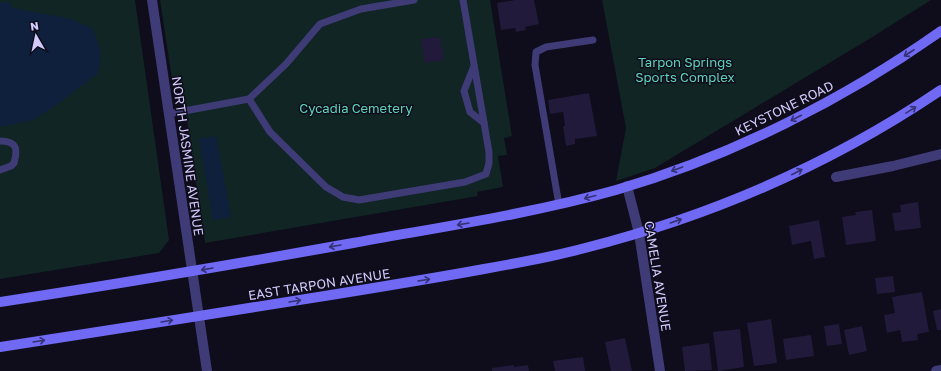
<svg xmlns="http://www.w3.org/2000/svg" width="941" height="371" viewBox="0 0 941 371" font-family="'Golos Text',sans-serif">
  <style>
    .green { fill: #102524 }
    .water { fill: #0f203d }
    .building { fill: #211a3b }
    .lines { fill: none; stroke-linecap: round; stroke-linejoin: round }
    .lane { stroke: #3e3b77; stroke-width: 7 }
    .street { stroke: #3e3b77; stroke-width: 10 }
    .secondary { stroke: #6f69f4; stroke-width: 10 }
    .oneway { stroke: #353172 }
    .labels { text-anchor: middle; stroke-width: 3; stroke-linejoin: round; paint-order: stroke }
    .park-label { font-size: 13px; fill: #5dd4b9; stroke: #0f0c1b }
    .street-label { font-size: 13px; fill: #d1cafb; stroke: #0f0c1b }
  </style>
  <rect width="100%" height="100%" fill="#0f0c1b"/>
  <g class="green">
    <path d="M 0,0 L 135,0 L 169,240 L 159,253 L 0,279 Z"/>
    <path d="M 160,0 L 490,0 L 512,136 L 504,138 L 507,155 L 498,156 L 503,187 L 477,192 L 478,196 L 205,243 L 181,79 L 172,79 Z"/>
    <path d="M 602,0 L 931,0 L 874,36 L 655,168 L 616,181 L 626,128 Z"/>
  </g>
  <g class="water">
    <path d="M 0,2 L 9,2 L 12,8 L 71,19 L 93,29 C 99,45 104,57 97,74 L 58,104 L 33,120 L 0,127 Z"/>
    <path d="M 216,136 L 231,217 L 213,220 L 199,139 Z"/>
  </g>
  <g class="building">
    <path d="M 515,0 L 534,0 L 539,24 L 525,27 L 526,30 L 516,32 L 515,28 L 501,30 L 497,3 Z"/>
    <path d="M 440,37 L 444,60 L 425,63 L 421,39 Z"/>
    <path d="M 589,93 L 597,136 L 575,139 L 575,144 L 566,146 L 563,126 L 565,126 L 563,112 L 550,114 L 548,100 Z"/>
    <path d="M 918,202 L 921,228 L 895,231 L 892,213 L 901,212 L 900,205 Z"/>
    <path d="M 872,210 L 876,241 L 846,245 L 842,217 L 856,215 L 855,212 Z"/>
    <path d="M 819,220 L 825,257 L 814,259 L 811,241 L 792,245 L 789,226 Z"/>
    <path d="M 893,276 L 895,292 L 877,294 L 875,278 Z"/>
    <path d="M 922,292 L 929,332 L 917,334 L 918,340 L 902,342 L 900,330 L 887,333 L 884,315 L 895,313 L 892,297 Z"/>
    <path d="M 941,309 L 941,330 L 937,330 L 933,311 Z"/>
    <path d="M 771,319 L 777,363 L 754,366 L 747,323 Z"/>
    <path d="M 839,324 L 842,344 L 827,346 L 824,326 Z"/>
    <path d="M 862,326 L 867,351 L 849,355 L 844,330 Z"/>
    <path d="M 740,329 L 744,367 L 718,371 L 713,332 Z"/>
    <path d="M 811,335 L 814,356 L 786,360 L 783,339 Z"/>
    <path d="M 625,338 L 632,371 L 611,371 L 605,342 Z"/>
    <path d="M 709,343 L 712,370 L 685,371 L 682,347 Z"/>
    <path d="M 583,357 L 585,371 L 555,371 L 553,361 Z"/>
    <path d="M 514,365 L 514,367 L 528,365 L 529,371 L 492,371 L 492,368 Z"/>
  </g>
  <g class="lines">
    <g class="lane">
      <path d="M 474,66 L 464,91 L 470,112 L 484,123"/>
      <path d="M 249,99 L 270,132 L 326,187 L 343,197 L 359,200 L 465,182 L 486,174 L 489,163 L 489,152 L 463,0"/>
      <path d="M 168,114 L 249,99 L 286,64 L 320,24 L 361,9 L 414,0"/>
      <path d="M 0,141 C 17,141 18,149 14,163 L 11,166 L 0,170"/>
      <path d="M 559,205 L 535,65 L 536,52 L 546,47 L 593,40"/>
    </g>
    <g class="street">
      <path d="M 152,0 L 207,371"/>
      <path d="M 836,177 L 893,166 L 941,154"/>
      <path d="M 627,186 L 639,233 L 660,371"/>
      <path d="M 936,371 L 941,370"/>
    </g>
    <g class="secondary">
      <path d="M 0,302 C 118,284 236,264 353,243 C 441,227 530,214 616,190 C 730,157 845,99 941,31"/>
      <path d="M 0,347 C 112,330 225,312 337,294 C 386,286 435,278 484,269 C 518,263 552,257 585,248 C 711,216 833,163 941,90"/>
    </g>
  </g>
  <defs><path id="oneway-shaft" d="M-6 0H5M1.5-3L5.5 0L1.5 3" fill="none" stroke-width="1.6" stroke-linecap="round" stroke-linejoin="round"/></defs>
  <g class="oneway">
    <use href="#oneway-shaft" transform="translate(909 53) rotate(147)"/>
    <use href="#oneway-shaft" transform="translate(911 110) rotate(-32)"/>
    <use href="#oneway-shaft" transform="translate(796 118) rotate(153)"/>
    <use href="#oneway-shaft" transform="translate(677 169) rotate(160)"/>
    <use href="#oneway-shaft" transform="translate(797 172) rotate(-27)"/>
    <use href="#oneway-shaft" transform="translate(590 197) rotate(165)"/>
    <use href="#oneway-shaft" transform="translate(676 221) rotate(-19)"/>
    <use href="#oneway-shaft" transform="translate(463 224) rotate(170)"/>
    <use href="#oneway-shaft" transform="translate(335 246) rotate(170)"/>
    <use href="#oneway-shaft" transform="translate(207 269) rotate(170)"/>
    <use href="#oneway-shaft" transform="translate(424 280) rotate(-9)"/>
    <use href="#oneway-shaft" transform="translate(295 301) rotate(-9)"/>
    <use href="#oneway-shaft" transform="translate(167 321) rotate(-9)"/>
    <use href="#oneway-shaft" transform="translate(39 341) rotate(-9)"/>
  </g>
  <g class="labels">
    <g class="park-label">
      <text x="685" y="67">Tarpon Springs<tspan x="685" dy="15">Sports Complex</tspan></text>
      <text x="356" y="113">Cycadia Cemetery</text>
    </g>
    <g class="street-label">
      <text transform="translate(784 108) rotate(-26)" y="5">KEYSTONE ROAD</text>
      <text transform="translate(188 156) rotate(82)" y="5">NORTH JASMINE AVENUE</text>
      <text transform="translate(658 276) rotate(81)" y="5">CAMELIA AVENUE</text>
      <text transform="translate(319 284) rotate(-9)" y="5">EAST TARPON AVENUE</text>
    </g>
  </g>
  <g transform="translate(36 36) rotate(351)" stroke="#0f0c1b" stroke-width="3" paint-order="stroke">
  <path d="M0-3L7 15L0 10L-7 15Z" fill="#d1cafb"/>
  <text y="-6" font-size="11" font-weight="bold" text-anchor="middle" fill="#d1cafb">N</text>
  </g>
</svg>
